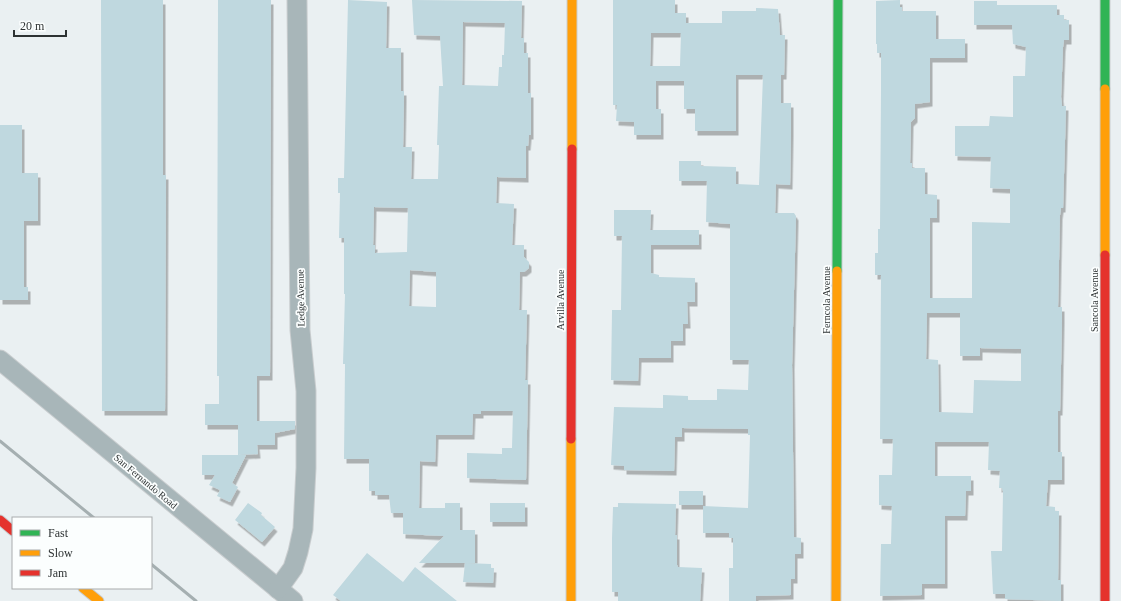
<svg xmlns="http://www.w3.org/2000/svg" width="1121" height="601" viewBox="0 0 1121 601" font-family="Georgia,serif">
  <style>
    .building { fill: #bfd8df; fill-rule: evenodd; filter: url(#shadow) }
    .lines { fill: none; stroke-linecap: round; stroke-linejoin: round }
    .street-casing { stroke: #c9cdcf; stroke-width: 21 }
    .fast-casing { stroke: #c9cdcf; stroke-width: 11 }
    .slow-casing { stroke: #c9cdcf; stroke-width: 11 }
    .jam-casing { stroke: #c9cdcf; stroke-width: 11 }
    .street { stroke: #a8b6b9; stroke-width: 19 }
    .fast { stroke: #30b455; stroke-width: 9 }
    .slow { stroke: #ff9f0a; stroke-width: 9 }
    .jam { stroke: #e5322d; stroke-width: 9 }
    .rail { stroke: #a5afb1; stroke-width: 3 }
    .labels { text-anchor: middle; stroke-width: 3.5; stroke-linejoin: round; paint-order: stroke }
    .street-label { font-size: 10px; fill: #2d3233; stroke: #fbfefe }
  </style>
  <defs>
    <filter id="shadow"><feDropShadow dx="2.5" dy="4.5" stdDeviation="0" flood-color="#0004"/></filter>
  </defs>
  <rect width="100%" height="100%" fill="#eaf0f2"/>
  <g class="building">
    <path d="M 101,0 L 163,0 L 163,175 L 166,175 L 165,411 L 102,411 Z"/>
    <path d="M 218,0 L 271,0 L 270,376 L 257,376 L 257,421 L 295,421 L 295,429 L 275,433 L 275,445 L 257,445 L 258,454 L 238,455 L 238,425 L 205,425 L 205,404 L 219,404 L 219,376 L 217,376 Z"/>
    <path d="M 348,0 L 387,2 L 386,48 L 401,48 L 401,91 L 404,91 L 404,98 L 403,147 L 412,147 L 411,179 L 438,179 L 439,145 L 437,145 L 439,86 L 443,86 L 440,36 L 414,35 L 412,0 L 522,1 L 521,38 L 524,38 L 524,53 L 528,53 L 528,93 L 531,93 L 531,135 L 529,135 L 528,146 L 526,146 L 526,178 L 497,177 L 496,203 L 514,204 L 512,245 L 524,245 L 524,257 L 529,262 L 529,268 L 524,272 L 520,272 L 519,310 L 527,310 L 525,380 L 528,380 L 526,480 L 467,478 L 467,453 L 502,454 L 502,448 L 512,448 L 513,411 L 481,411 L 481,414 L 473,414 L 472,435 L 436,435 L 435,462 L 420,461 L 419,508 L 445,508 L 445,503 L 460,503 L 460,530 L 475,530 L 475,563 L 419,563 L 444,536 L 403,534 L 403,513 L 391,513 L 389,495 L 375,495 L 375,491 L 369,491 L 369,459 L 344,459 L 345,364 L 343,364 L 345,294 L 344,294 L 344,238 L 339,238 L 340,193 L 338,193 L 338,178 L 344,178 ZM 463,22 L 505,23 L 504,55 L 502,55 L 502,67 L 499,67 L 498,86 L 462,85 ZM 374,207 L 408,208 L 407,252 L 375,253 L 375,245 L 373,245 ZM 410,270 L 436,272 L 436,307 L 409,306 Z"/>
    <path d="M 613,0 L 675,0 L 675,13 L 686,13 L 686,23 L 722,23 L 722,11 L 756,11 L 756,8 L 778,9 L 780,35 L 785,35 L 784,75 L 781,75 L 781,103 L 791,103 L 791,132 L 790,185 L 776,184 L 775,213 L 794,213 L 796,216 L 792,365 L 794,537 L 801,538 L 801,554 L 795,554 L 795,579 L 791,579 L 791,595 L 756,596 L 756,601 L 729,601 L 729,568 L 733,568 L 733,538 L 729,538 L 729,533 L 703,533 L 703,506 L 748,508 L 750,435 L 748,435 L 748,429 L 682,428 L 682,437 L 675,437 L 674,471 L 624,470 L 624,466 L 611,465 L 614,407 L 663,408 L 663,395 L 688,396 L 688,400 L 717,400 L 717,389 L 748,390 L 749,360 L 730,360 L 730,224 L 706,222 L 707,181 L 679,181 L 679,161 L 701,161 L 701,166 L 736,167 L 736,184 L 759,185 L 763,75 L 736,75 L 736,131 L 695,131 L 695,109 L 684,109 L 684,81 L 656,81 L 656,109 L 661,109 L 661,135 L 634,135 L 634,122 L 616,121 L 617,105 L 613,105 ZM 651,33 L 681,33 L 680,66 L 650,66 Z"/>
    <path d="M 900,0 L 900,7 L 902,7 L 902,11 L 936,11 L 936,39 L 965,39 L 965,58 L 930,58 L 930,102 L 915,104 L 915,118 L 911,122 L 910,163 L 912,163 L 912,168 L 925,168 L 925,194 L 937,195 L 937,218 L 930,218 L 930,298 L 972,298 L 972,222 L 1010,223 L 1010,189 L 990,188 L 991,157 L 955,156 L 955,126 L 989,126 L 990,116 L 1013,117 L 1013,76 L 1025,76 L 1026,47 L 1013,44 L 1012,25 L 974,25 L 974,1 L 997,1 L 997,5 L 1057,5 L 1057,15 L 1064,15 L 1064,20 L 1069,20 L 1069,40 L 1064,40 L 1063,47 L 1061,97 L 1062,106 L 1066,106 L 1063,208 L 1061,208 L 1060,215 L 1058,307 L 1062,307 L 1062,319 L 1060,411 L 1058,411 L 1058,452 L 1062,452 L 1062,480 L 1048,480 L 1046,506 L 1055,507 L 1055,511 L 1059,511 L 1058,580 L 1061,580 L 1061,601 L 1005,599 L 1005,594 L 993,594 L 991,551 L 1002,551 L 1003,491 L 1002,488 L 999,488 L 1000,471 L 988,470 L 989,442 L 935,442 L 935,476 L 971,476 L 971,491 L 966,491 L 965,516 L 945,516 L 945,584 L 922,584 L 922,595 L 880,596 L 881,544 L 891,544 L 892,506 L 879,505 L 879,475 L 892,475 L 893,439 L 880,439 L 881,275 L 875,275 L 875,253 L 878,253 L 878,229 L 880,229 L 881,89 L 881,53 L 877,53 L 877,44 L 876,44 L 876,1 ZM 927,313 L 960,313 L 960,356 L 980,356 L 980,348 L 1021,349 L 1021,381 L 974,380 L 973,413 L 939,412 L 938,360 L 926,359 Z"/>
    <path d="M 0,125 L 22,125 L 22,173 L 38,173 L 38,221 L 24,221 L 24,287 L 28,287 L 28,300 L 0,300 Z"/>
    <path d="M 614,210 L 651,210 L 650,230 L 699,230 L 699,245 L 651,245 L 651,273 L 659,275 L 659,277 L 695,278 L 695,302 L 687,302 L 688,324 L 683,324 L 683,341 L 671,341 L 671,358 L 639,358 L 638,381 L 611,380 L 612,310 L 621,310 L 622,236 L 614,236 Z"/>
    <path d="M 202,455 L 246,455 L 232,483 L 238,487 L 230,502 L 217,496 L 220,490 L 209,485 L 215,475 L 202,475 Z"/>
    <rect x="679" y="491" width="24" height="14"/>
    <path d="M 248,503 L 262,513 L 261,515 L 275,527 L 262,542 L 235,520 Z"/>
    <rect x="490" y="503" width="35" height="19"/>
    <path d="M 618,503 L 676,504 L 675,535 L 677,535 L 677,565 L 678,567 L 702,568 L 700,601 L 618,601 L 618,592 L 612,592 L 612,539 L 613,507 L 618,507 Z"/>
    <path d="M 367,553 L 403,582 L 415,567 L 457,601 L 341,601 L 333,595 Z"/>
    <path d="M 465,563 L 491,564 L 491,568 L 494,568 L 493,583 L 463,582 Z"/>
  </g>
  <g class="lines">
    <g class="street-casing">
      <g id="street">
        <path d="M 0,360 L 293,601"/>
        <path d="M 278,589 L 293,568 L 298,552 L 303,529 L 306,468 L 306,391 L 300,330 L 297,0"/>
      </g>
    </g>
    <g class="fast-casing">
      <g id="fast">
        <path d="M 1105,0 L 1105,89"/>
        <path d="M 837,271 L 838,0"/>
      </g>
    </g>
    <g class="slow-casing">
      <g id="slow">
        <path d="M 1105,89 L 1105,255"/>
        <path d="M 572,149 L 572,0"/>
        <path d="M 83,588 L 99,601"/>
        <path d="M 571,601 L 571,439"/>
        <path d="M 836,601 L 837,271"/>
      </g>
    </g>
    <g class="jam-casing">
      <g id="jam">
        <path d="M 1105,255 L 1105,601"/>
        <path d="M 571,439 L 572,149"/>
        <path d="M 0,520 L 13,531"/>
      </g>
    </g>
    <use href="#street" class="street"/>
    <use href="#fast" class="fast"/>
    <use href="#slow" class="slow"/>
    <use href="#jam" class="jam"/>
    <g class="rail">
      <path d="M 0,441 L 94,518"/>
      <path d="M 151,564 L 196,601"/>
    </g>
  </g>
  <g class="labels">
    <g class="street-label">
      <text transform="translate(300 298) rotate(-91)" y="4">Ledge Avenue</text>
      <text transform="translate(560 300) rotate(-90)" y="4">Arvilla Avenue</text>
      <text transform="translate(826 300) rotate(-90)" y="4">Ferncola Avenue</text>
      <text transform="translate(1094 300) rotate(-90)" y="4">Sancola Avenue</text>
      <text transform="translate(146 481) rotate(40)" y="4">San Fernando Road</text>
    </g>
  </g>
  <rect x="12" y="517" width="140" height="72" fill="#fbfefe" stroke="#a9acad"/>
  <rect x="20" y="530" width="20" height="6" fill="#30b455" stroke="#a9acad"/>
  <text x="48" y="537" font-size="12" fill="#2d3233">Fast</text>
  <rect x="20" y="550" width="20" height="6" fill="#ff9f0a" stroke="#a9acad"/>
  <text x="48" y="557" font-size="12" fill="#2d3233">Slow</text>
  <rect x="20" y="570" width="20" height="6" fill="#e5322d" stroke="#a9acad"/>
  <text x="48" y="577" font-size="12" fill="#2d3233">Jam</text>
  <path d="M14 30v6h52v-6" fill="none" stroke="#2d3233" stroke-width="2"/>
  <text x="20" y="30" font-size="12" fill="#2d3233" stroke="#fbfefe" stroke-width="3" paint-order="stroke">20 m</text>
</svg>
